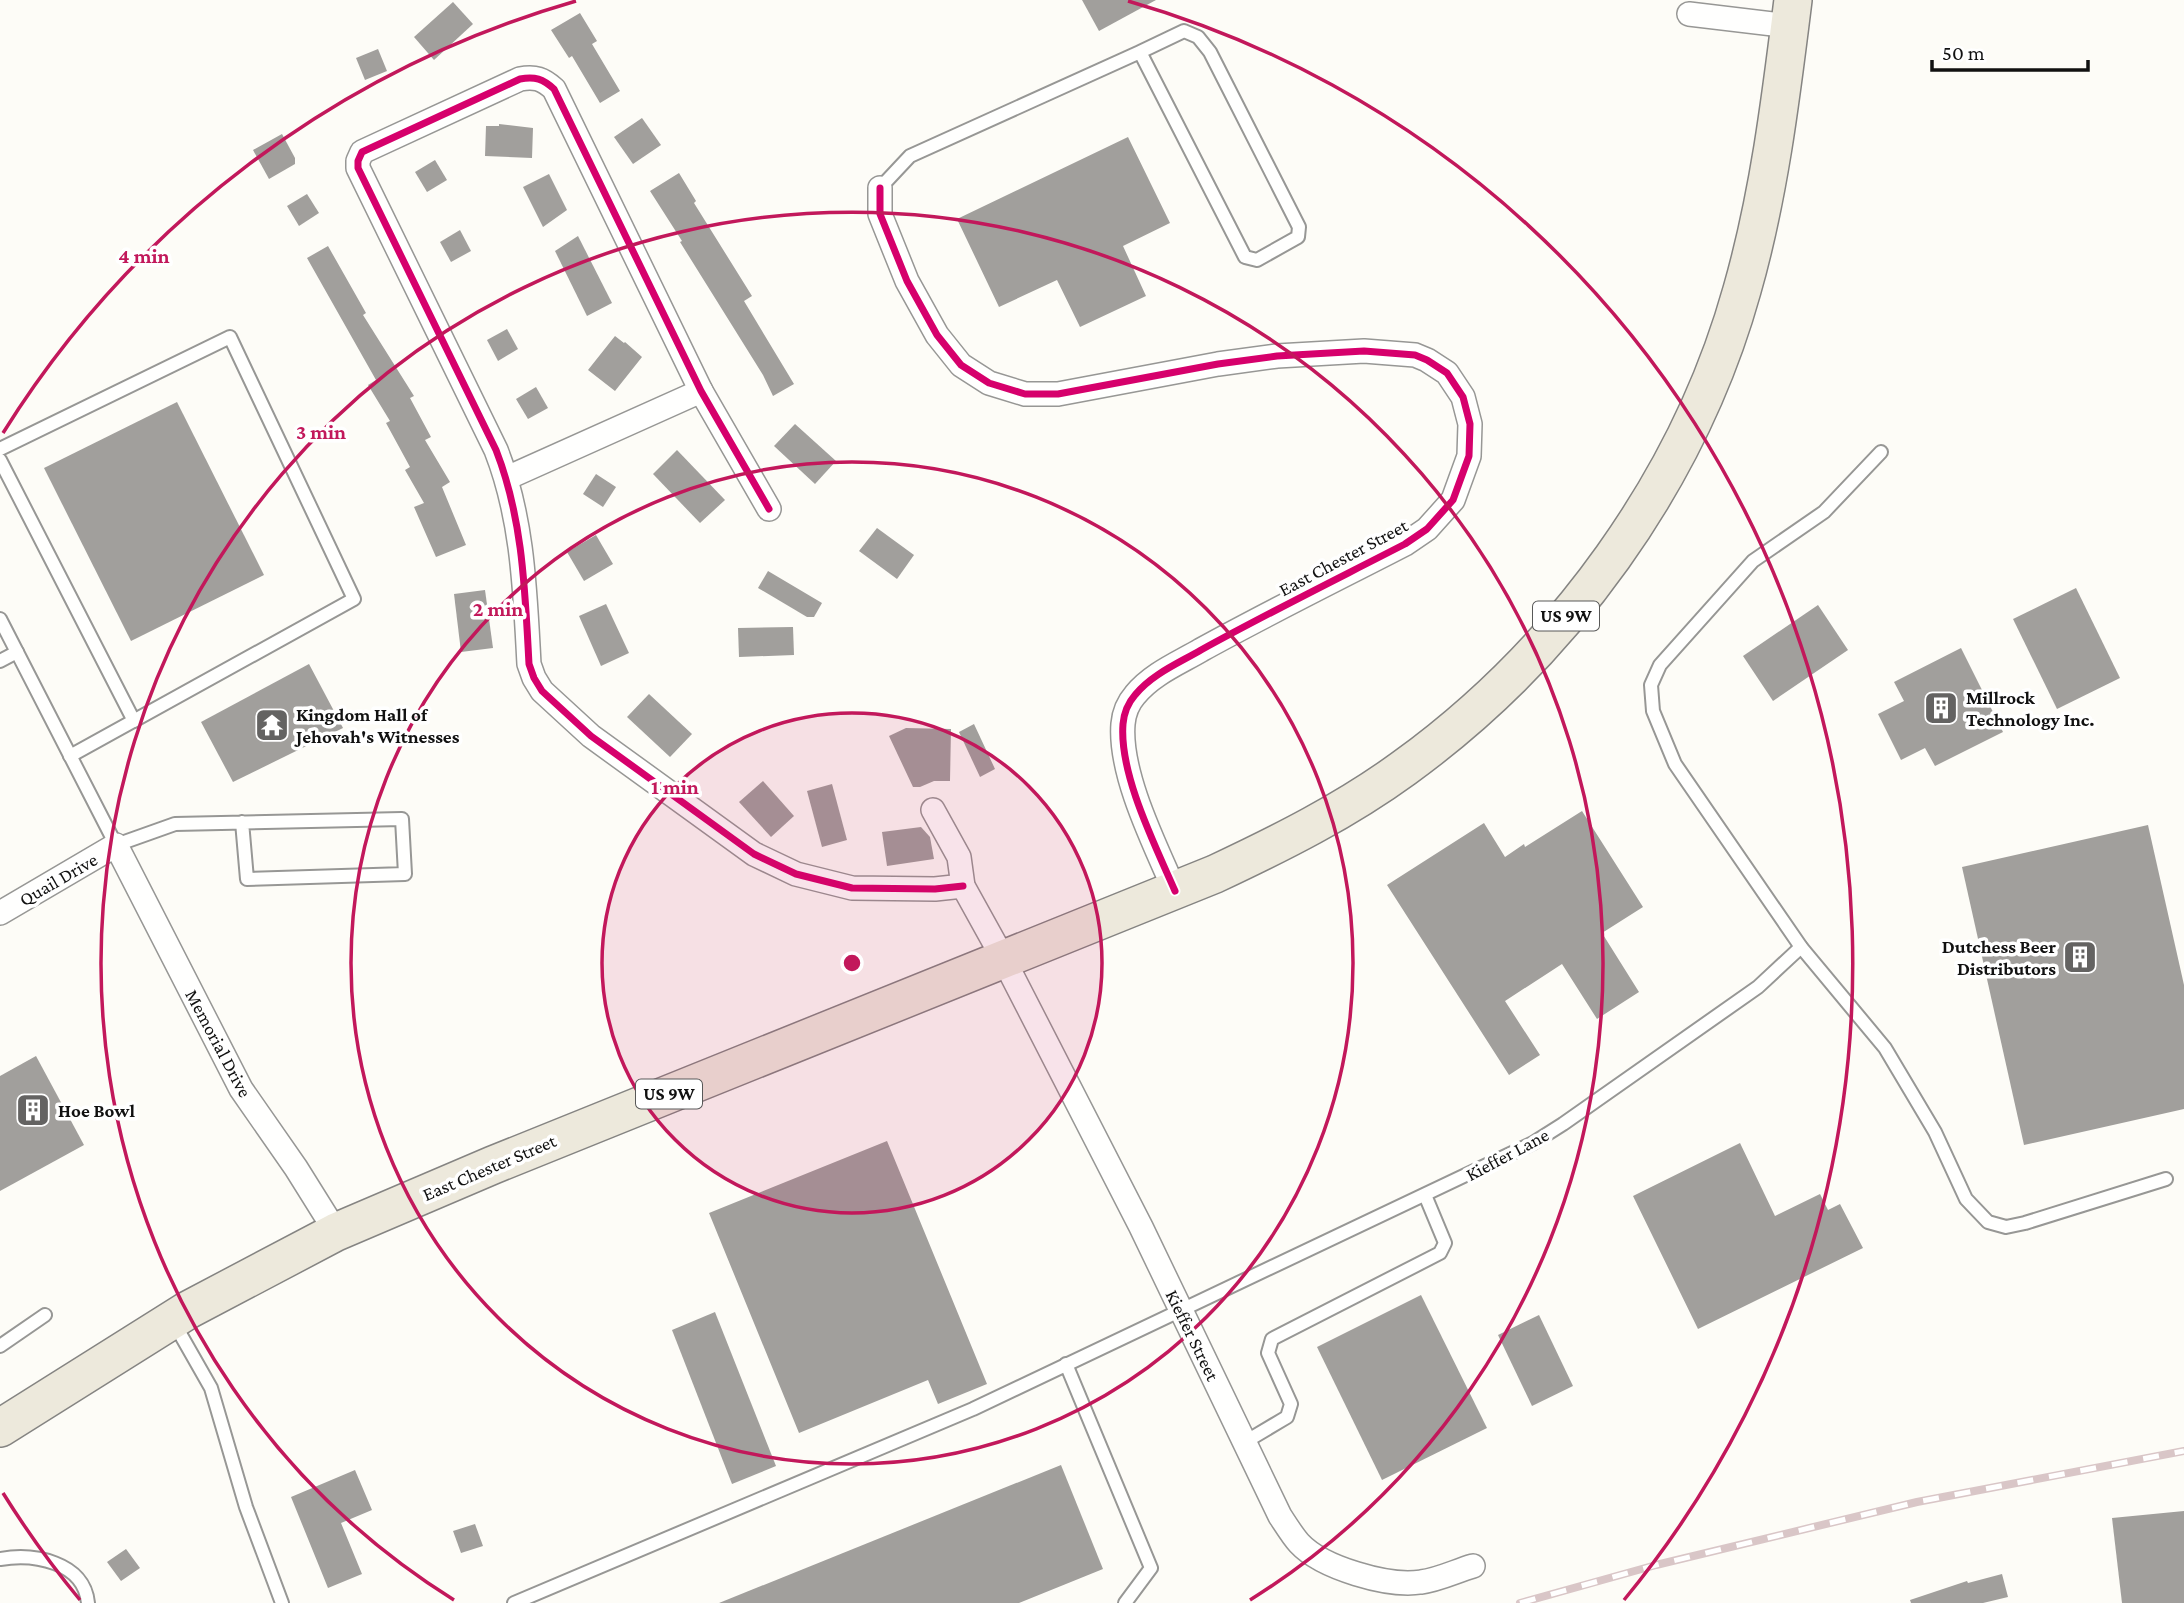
<svg xmlns="http://www.w3.org/2000/svg" width="2184" height="1603" viewBox="0 0 2184 1603" font-family="'Crimson Pro',serif">
  <style>
    .building { fill: #a19f9c }
    .lines { fill: none; stroke-linecap: round; stroke-linejoin: round }
    .lane-casing { stroke: #979795; stroke-width: 16 }
    .street-casing { stroke: #979795; stroke-width: 26 }
    .primary-casing { stroke: #858482; stroke-width: 40 }
    .lane { stroke: #fffffe; stroke-width: 12 }
    .street { stroke: #fffffe; stroke-width: 23 }
    .primary { stroke: #ede9dc; stroke-width: 37 }
    .rail-casing { stroke: #d9c6c7; stroke-width: 8 }
    .rail { stroke: #fff; stroke-width: 5; stroke-dasharray: 16; stroke-linecap: butt }
    .cycleway-casing { stroke: #fff; stroke-width: 11 }
    .cycleway { stroke: #d6006c; stroke-width: 7 }
    .ring { fill: none; stroke: #c2185b; stroke-width: 3.5 }
    .labels { text-anchor: middle; stroke-width: 7; stroke-linejoin: round; paint-order: stroke }
    .shield { fill: #fff; stroke: #585858; stroke-width: 2 }
    .shield-label { font-size: 18px; font-weight: bold; fill: #111 }
    .street-label { font-size: 19px; fill: #111; stroke: #fff }
    .poi-label { font-size: 19px; font-weight: bold; fill: #111; stroke: #fff; text-anchor: start }
    .centre { fill: #c2185b; stroke: #fff; stroke-width: 3.5 }
    .ring-label { font-size: 21px; text-anchor: middle; font-weight: bold; fill: #c2185b; stroke: #fff; stroke-width: 7; stroke-linejoin: round; paint-order: stroke }
  </style>
  <rect width="100%" height="100%" fill="#fdfcf7"/>
  <g class="building">
    <path d="M 1082,0 L 1156,0 L 1099,31 Z"/>
    <path d="M 453,2 L 473,24 L 434,60 L 414,37 Z"/>
    <path d="M 580,13 L 597,41 L 592,44 L 620,91 L 600,103 L 572,56 L 569,58 L 551,30 Z"/>
    <path d="M 378,49 L 387,71 L 365,80 L 356,58 Z"/>
    <path d="M 642,118 L 661,145 L 633,164 L 614,137 Z"/>
    <path d="M 499,124 L 533,128 L 532,158 L 485,156 L 486,126 L 499,126 Z"/>
    <path d="M 282,134 L 295,158 L 295,164 L 269,179 L 253,150 Z"/>
    <path d="M 1128,137 L 1170,223 L 1123,246 L 1146,296 L 1080,327 L 1057,280 L 999,307 L 957,219 Z"/>
    <path d="M 435,160 L 447,180 L 427,192 L 415,172 Z"/>
    <path d="M 679,173 L 696,201 L 694,203 L 752,296 L 744,301 L 794,384 L 773,396 L 763,375 L 680,242 L 682,241 L 650,191 Z"/>
    <path d="M 549,174 L 567,210 L 543,227 L 523,187 Z"/>
    <path d="M 307,194 L 319,213 L 299,226 L 287,206 Z"/>
    <path d="M 460,230 L 471,251 L 451,262 L 440,242 Z"/>
    <path d="M 578,236 L 612,303 L 587,316 L 555,251 Z"/>
    <path d="M 328,246 L 366,313 L 363,315 L 414,396 L 410,398 L 431,437 L 425,440 L 450,482 L 442,487 L 466,545 L 436,557 L 414,507 L 424,503 L 405,470 L 410,467 L 386,423 L 390,421 L 368,385 L 376,380 L 307,258 Z"/>
    <path d="M 507,329 L 518,349 L 498,361 L 487,340 Z"/>
    <path d="M 615,336 L 624,343 L 625,342 L 642,357 L 615,391 L 588,370 Z"/>
    <path d="M 536,387 L 548,408 L 528,419 L 516,399 Z"/>
    <path d="M 177,402 L 264,575 L 131,641 L 44,468 Z"/>
    <path d="M 795,424 L 836,461 L 815,484 L 774,446 Z"/>
    <path d="M 677,450 L 725,500 L 700,523 L 653,474 Z"/>
    <path d="M 596,474 L 616,487 L 603,507 L 583,494 Z"/>
    <path d="M 877,528 L 914,555 L 897,579 L 859,551 Z"/>
    <path d="M 596,535 L 613,564 L 584,581 L 567,552 Z"/>
    <path d="M 768,571 L 822,603 L 814,617 L 807,617 L 758,588 Z"/>
    <path d="M 2076,588 L 2120,678 L 2057,709 L 2013,619 Z"/>
    <path d="M 485,590 L 493,648 L 461,652 L 454,594 Z"/>
    <path d="M 606,604 L 629,653 L 601,666 L 579,616 Z"/>
    <path d="M 1818,605 L 1848,650 L 1773,701 L 1743,656 Z"/>
    <path d="M 793,627 L 794,655 L 739,657 L 738,628 Z"/>
    <path d="M 1961,648 L 2003,732 L 1935,766 L 1925,748 L 1901,760 L 1878,714 L 1904,701 L 1894,682 Z"/>
    <path d="M 309,664 L 343,728 L 233,782 L 201,722 Z"/>
    <path d="M 649,694 L 692,734 L 670,757 L 627,717 Z"/>
    <path d="M 974,724 L 995,769 L 980,777 L 959,732 Z"/>
    <path d="M 906,728 L 951,729 L 950,781 L 934,781 L 920,787 L 913,787 L 889,736 Z"/>
    <path d="M 763,781 L 794,816 L 771,837 L 739,802 Z"/>
    <path d="M 832,784 L 847,840 L 822,847 L 807,791 Z"/>
    <path d="M 1582,811 L 1643,907 L 1602,933 L 1639,992 L 1597,1019 L 1562,964 L 1505,1001 L 1540,1055 L 1509,1075 L 1387,885 L 1484,823 L 1505,857 L 1524,844 L 1525,847 Z"/>
    <path d="M 2148,825 L 2184,985 L 2184,1109 L 2024,1145 L 1962,867 Z"/>
    <path d="M 921,827 L 930,837 L 934,859 L 887,866 L 882,832 Z"/>
    <path d="M 36,1056 L 84,1145 L 0,1191 L 0,1076 Z"/>
    <path d="M 887,1141 L 987,1384 L 938,1404 L 928,1380 L 799,1433 L 709,1213 Z"/>
    <path d="M 1740,1143 L 1775,1216 L 1820,1194 L 1828,1210 L 1840,1204 L 1863,1248 L 1698,1329 L 1633,1196 Z"/>
    <path d="M 1421,1295 L 1487,1428 L 1382,1480 L 1317,1347 Z"/>
    <path d="M 715,1312 L 776,1466 L 732,1484 L 672,1330 Z"/>
    <path d="M 1539,1315 L 1573,1386 L 1532,1406 L 1498,1335 Z"/>
    <path d="M 1061,1465 L 1103,1569 L 1019,1603 L 719,1603 Z"/>
    <path d="M 355,1470 L 372,1510 L 341,1523 L 362,1574 L 328,1588 L 291,1497 Z"/>
    <path d="M 2184,1511 L 2184,1603 L 2122,1603 L 2112,1518 Z"/>
    <path d="M 475,1524 L 483,1546 L 461,1553 L 453,1531 Z"/>
    <path d="M 126,1549 L 140,1568 L 121,1581 L 107,1562 Z"/>
    <path d="M 2002,1574 L 2008,1597 L 1983,1603 L 1911,1603 L 1910,1600 L 1967,1581 L 1968,1583 Z"/>
  </g>
  <g class="lines">
    <g class="lane-casing">
      <g id="lane">
        <path d="M 880,188 L 910,156 L 1140,52 L 1245,257 L 1257,260 L 1298,237 L 1299,227 L 1210,52 L 1198,37 L 1184,31 L 1140,52"/>
        <path d="M 0,449 L 230,337 L 354,599 L 70,756"/>
        <path d="M 1881,452 L 1824,512 L 1753,561 L 1660,665 L 1651,685 L 1653,711 L 1675,764 L 1801,947 L 1885,1048 L 1935,1132 L 1966,1199 L 1988,1222 L 2006,1227 L 2025,1223 L 2166,1179"/>
        <path d="M 0,460 L 134,721"/>
        <path d="M 0,619 L 116,845 L 175,824 L 402,819 L 405,874 L 247,879 L 242,822"/>
        <path d="M 0,661 L 17,652"/>
        <path d="M 174,1323 L 211,1388 L 246,1507 L 282,1603"/>
        <path d="M 0,1346 L 45,1315"/>
        <path d="M 1066,1364 L 1151,1568 L 1125,1603"/>
        <path d="M 1245,1442 L 1287,1417 L 1291,1404 L 1268,1353 L 1272,1339 L 1440,1253 L 1445,1243 L 1425,1195"/>
        <path d="M 0,1559 C 34,1553 84,1562 88,1603"/>
        <path d="M 514,1603 L 973,1409 L 1533,1143 L 1563,1124 L 1758,987 L 1801,947"/>
      </g>
    </g>
    <g class="street-casing">
      <g id="street">
        <path d="M 1689,14 L 1790,26"/>
        <path d="M 880,188 L 880,214 L 907,281 L 937,335 L 961,365 L 989,383 L 1025,394 L 1058,394 L 1218,364 L 1277,356 L 1364,351 L 1415,355 L 1427,360 L 1447,373 L 1463,397 L 1470,424 L 1469,456 L 1453,500 L 1427,529 L 1405,544 C 1337,579 1268,613 1201,650 C 1179,663 1152,674 1135,695 C 1128,703 1124,713 1123,724 C 1119,774 1155,845 1175,891"/>
        <path d="M 507,478 L 701,391"/>
        <path d="M 769,509 L 701,391 L 554,89 C 543,79 535,76 520,79 L 362,152 L 358,161 L 358,168 L 496,450 C 523,519 525,591 529,664 L 534,678 L 542,691 L 591,736 L 754,854 L 796,874 L 852,888 L 935,889 L 963,886"/>
        <path d="M 933,810 L 959,857 L 963,886 L 1004,960 L 1141,1227 L 1280,1516 C 1286,1525 1292,1535 1299,1543 C 1322,1568 1388,1587 1421,1582 C 1438,1580 1456,1571 1473,1566"/>
        <path d="M 0,913 L 116,845 L 241,1089 L 296,1168 L 336,1232"/>
      </g>
    </g>
    <g class="primary-casing">
      <path id="primary" d="M 0,1428 L 188,1310 L 336,1232 L 493,1165 L 1215,874 C 1281,843 1345,811 1404,768 C 1563,653 1689,480 1742,290 C 1769,196 1781,97 1793,0"/>
    </g>
    <use href="#lane" class="lane"/>
    <use href="#street" class="street"/>
    <use href="#primary" class="primary"/>
    <g class="rail-casing">
      <path id="rail" d="M 1520,1603 L 1656,1565 L 1917,1502 L 2184,1451"/>
    </g>
    <use href="#rail" class="rail"/>
    <g class="cycleway-casing">
      <g id="cycleway">
        <path d="M 880,188 L 880,214 L 907,281 L 937,335 L 961,365 L 989,383 L 1025,394 L 1058,394 L 1218,364 L 1277,356 L 1364,351 L 1415,355 L 1427,360 L 1447,373 L 1463,397 L 1470,424 L 1469,456 L 1453,500 L 1427,529 L 1405,544 C 1337,579 1268,613 1201,650 C 1179,663 1152,674 1135,695 C 1128,703 1124,713 1123,724 C 1119,774 1155,845 1175,891"/>
        <path d="M 769,509 L 701,391 L 554,89 C 543,79 535,76 520,79 L 362,152 L 358,161 L 358,168 L 496,450 C 523,519 525,591 529,664 L 534,678 L 542,691 L 591,736 L 754,854 L 796,874 L 852,888 L 935,889 L 963,886"/>
      </g>
    </g>
    <use href="#cycleway" class="cycleway"/>
  </g>
  <circle cx="852" cy="963" r="250" fill="#c2185b" fill-opacity=".12"/>
  <g class="ring">
    <circle cx="852" cy="963" r="250"/>
    <circle cx="852" cy="963" r="501"/>
    <path d="M454 1600A751 751 0 1 1 1250 1600"/>
    <path d="M80 1600A1001 1001 0 0 1 3 1493M3 433A1001 1001 0 0 1 576 1M1128 1A1001 1001 0 0 1 1624 1600"/>
  </g>
  <defs>
    <g id="building-square" transform="scale(1.75)"><rect x="-9" y="-9" width="18" height="18" rx="4" fill="#646362" stroke="#fff"/><path d="M-4-6H4V6H1V3H-1V6H-4ZM-2.5-4.3h1.7v1.8h-1.7ZM.8-4.3h1.7v1.8H.8ZM-2.5-1h1.7V.8h-1.7ZM.8-1h1.7V.8H.8Z" fill="#fff"/></g>
    <g id="temple-square" transform="scale(1.75)"><rect x="-9" y="-9" width="18" height="18" rx="4" fill="#646362" stroke="#fff"/><path d="M0-6L5-2H3V0L6.5 2.5H4V6H1.5V3h-3V6H-4V2.5H-6.5L-3 0V-2H-5Z" fill="#fff"/></g>
  </defs>
  <g fill-rule="evenodd">
    <use href="#building-square" x="1941" y="708"/>
    <use href="#temple-square" x="272" y="725"/>
    <use href="#building-square" x="2080" y="957"/>
    <use href="#building-square" x="33" y="1110"/>
  </g>
  <g class="labels">
    <g class="shield">
      <rect x="1533" y="601.5" width="66" height="29" rx="5"/>
      <rect x="636" y="1079.5" width="66" height="29" rx="5"/>
    </g>
    <g class="shield-label">
      <text x="1566" y="622">US 9W</text>
      <text x="669" y="1100">US 9W</text>
    </g>
    <g class="street-label">
      <text transform="translate(1343 557) rotate(-28)" y="7">East Chester Street</text>
      <text transform="translate(58 879) rotate(-30)" y="7">Quail Drive</text>
      <text transform="translate(219 1043) rotate(62)" y="7">Memorial Drive</text>
      <text transform="translate(1507 1154) rotate(-28)" y="7">Kieffer Lane</text>
      <text transform="translate(489 1167) rotate(-23)" y="7">East Chester Street</text>
      <text transform="translate(1193 1335) rotate(64)" y="7">Kieffer Street</text>
    </g>
    <g class="poi-label">
      <text x="1966" y="704">Millrock<tspan x="1966" dy="22">Technology Inc.</tspan></text>
      <text x="296" y="721">Kingdom Hall of<tspan x="296" dy="22">Jehovah's Witnesses</tspan></text>
      <text x="2056" y="953" text-anchor="end">Dutchess Beer<tspan x="2056" dy="22">Distributors</tspan></text>
      <text x="58" y="1117">Hoe Bowl</text>
    </g>
  </g>
  <circle cx="852" cy="963" r="10" class="centre"/>
  <g class="ring-label">
    <text x="144" y="263">4 min</text>
    <text x="321" y="439">3 min</text>
    <text x="498" y="616">2 min</text>
    <text x="675" y="794">1 min</text>
  </g>
  <path d="M1932 60v10h156v-10" fill="none" stroke="#111111" stroke-width="3.5"/>
  <text x="1942" y="60" font-size="21" fill="#111111" stroke="#ffffff" stroke-width="5" paint-order="stroke">50 m</text>
</svg>
